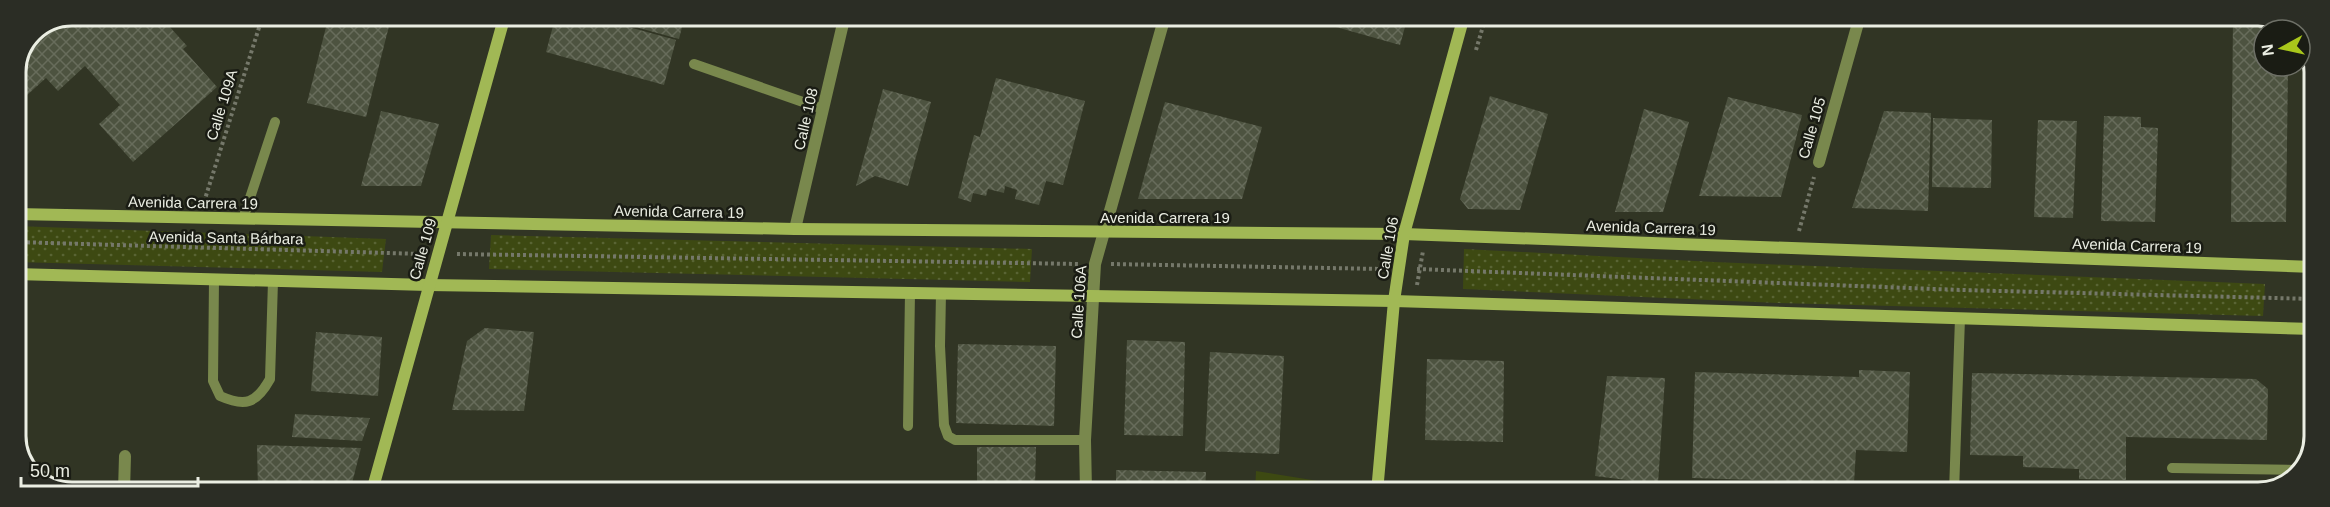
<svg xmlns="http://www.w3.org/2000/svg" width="2330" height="507" viewBox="0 0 2330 507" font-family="Arial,sans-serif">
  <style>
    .grass { fill: url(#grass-dots) }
    .garden { fill: #3d4912 }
    .building { fill: url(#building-cross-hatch) }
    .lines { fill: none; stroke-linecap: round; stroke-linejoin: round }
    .path { stroke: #75786a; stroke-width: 4; stroke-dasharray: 3 3; stroke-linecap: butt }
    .lane { stroke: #79884d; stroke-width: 10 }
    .street { stroke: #79884d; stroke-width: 12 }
    .secondary { stroke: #a1b855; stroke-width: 12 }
    .labels { text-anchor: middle; stroke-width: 5; stroke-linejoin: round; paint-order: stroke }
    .street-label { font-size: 15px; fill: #ebeee3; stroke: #1a1c14 }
    .rim { fill: none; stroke: #ebeee3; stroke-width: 3 }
  </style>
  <defs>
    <pattern id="grass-dots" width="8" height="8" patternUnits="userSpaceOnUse" patternTransform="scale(1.5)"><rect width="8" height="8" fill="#3d4912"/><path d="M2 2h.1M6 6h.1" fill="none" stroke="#596434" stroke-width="1.8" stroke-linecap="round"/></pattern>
    <pattern id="building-cross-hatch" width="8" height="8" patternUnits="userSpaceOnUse" patternTransform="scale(1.5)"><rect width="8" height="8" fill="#4d5340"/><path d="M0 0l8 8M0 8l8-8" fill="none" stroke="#676c5b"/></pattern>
  </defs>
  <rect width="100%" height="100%" fill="#313524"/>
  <g class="grass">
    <path d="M 15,226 L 386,239 L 382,272 L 15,262 Z"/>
    <path d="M 491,235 L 1032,249 L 1030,282 L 489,269 Z"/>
    <path d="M 1464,249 L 1714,262 L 2265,284 L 2263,316 L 1778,303 L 1463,289 Z"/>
  </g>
  <path class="garden" d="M 1256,471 L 1343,485 L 1343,492 L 1255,492 Z"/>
  <g class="building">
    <path d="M 71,15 L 159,15 L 187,46 L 183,49 L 217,87 L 133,162 L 99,124 L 120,105 L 85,66 L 58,91 L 46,78 L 15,106 L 15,71 L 32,31 Z"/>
    <path d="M 329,15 L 363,15 L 390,22 L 366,117 L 307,103 Z"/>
    <path d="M 556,15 L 585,15 L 676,40 L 664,85 L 546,52 Z"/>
    <path d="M 592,15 L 685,15 L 679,39 Z"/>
    <path d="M 1304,16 L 1408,16 L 1400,45 L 1304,18 Z"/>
    <path d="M 1614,16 L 1646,16 L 1644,24 Z"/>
    <path d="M 2233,16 L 2270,16 L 2289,27 L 2289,30 L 2264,30 L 2264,66 L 2288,66 L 2286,222 L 2231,222 Z"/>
    <path d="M 996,78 L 1085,101 L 1063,185 L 1046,181 L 1039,205 L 1015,199 L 1017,190 L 1005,186 L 1004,193 L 988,189 L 986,196 L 973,193 L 971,202 L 958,198 L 974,135 L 980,137 Z"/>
    <path d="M 883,89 L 931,102 L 908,186 L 875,176 L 856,186 Z"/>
    <path d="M 1490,96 L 1548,114 L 1520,210 L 1468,209 L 1460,199 Z"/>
    <path d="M 1728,97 L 1802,115 L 1781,197 L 1699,196 Z"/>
    <path d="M 1165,102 L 1262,127 L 1242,199 L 1138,199 Z"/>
    <path d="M 1644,109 L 1689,122 L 1663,212 L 1615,212 Z"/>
    <path d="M 381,111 L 439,124 L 421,186 L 361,186 Z"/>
    <path d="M 1884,111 L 1931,113 L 1928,211 L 1852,208 Z"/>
    <path d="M 2104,116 L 2141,117 L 2141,127 L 2158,128 L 2155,222 L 2101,221 Z"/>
    <path d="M 1933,118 L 1992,120 L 1991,188 L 1932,187 Z"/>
    <path d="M 2038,120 L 2077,121 L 2073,218 L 2034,217 Z"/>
    <path d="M 485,328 L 534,332 L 524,411 L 452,410 L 467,341 Z"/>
    <path d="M 316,332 L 382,337 L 378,396 L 311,391 Z"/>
    <path d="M 1127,340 L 1185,342 L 1183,436 L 1124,435 Z"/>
    <path d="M 958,344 L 1056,346 L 1054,426 L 956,423 Z"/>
    <path d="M 1210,352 L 1284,356 L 1279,454 L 1205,451 Z"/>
    <path d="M 1427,359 L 1504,361 L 1503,442 L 1425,440 Z"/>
    <path d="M 1859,370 L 1910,372 L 1907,452 L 1856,450 L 1854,483 L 1692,478 L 1695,372 L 1859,377 Z"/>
    <path d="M 1972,373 L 2256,379 L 2268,389 L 2267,440 L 2126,437 L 2126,480 L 2079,479 L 2079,469 L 2023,467 L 2023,456 L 1970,455 Z"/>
    <path d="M 1607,376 L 1665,378 L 1658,484 L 1595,476 Z"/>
    <path d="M 295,414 L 370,418 L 362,441 L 292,437 Z"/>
    <path d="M 257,445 L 361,448 L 350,491 L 258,491 Z"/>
    <path d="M 977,447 L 1036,447 L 1035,487 L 977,487 Z"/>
    <path d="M 1116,470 L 1206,472 L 1205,492 L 1116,491 Z"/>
  </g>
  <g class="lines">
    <g class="path">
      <path d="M 1476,50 L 1486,16"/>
      <path d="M 204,202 L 263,15"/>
      <path d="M 1799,231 L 1814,177"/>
      <path d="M 15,242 L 422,254"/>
      <path d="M 457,254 L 1079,264"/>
      <path d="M 1111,264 L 1382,269"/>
      <path d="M 1417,269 L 1961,290 L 2314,299"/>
      <path d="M 1417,285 L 1423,251"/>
    </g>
    <g class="lane">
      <path d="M 694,64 L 823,109"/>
      <path d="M 243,219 L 275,122"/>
      <path d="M 214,279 L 213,381 L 220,396 C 245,407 256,404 270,379 L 273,281"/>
      <path d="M 941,293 L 940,346 L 944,425 L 948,436 L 955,440 L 1085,440"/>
      <path d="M 908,426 L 910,292"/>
      <path d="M 2172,468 L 2300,470"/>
      <path d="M 1954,492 L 1960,318"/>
    </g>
    <g class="street">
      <path d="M 478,15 L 503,22"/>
      <path d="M 1819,162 L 1860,16"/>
      <path d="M 795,229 L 845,15"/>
      <path d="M 124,491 L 125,456"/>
      <path d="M 1086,491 L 1085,440 L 1095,264 L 1165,16"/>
    </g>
    <g class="secondary">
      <path d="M 15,214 L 795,229 L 1404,234 L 2314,267"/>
      <path d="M 15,274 L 428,285 L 1394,301 L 2314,329"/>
      <path d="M 372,491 L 505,15"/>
      <path d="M 1377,492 L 1394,301 L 1404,234 L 1464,16"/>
    </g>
  </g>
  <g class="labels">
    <g class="street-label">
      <text transform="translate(222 105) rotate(-73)" y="5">Calle 109A</text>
      <text transform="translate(806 119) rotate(-77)" y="5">Calle 108</text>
      <text transform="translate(1812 128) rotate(-74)" y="5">Calle 105</text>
      <text transform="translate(193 203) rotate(1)" y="5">Avenida Carrera 19</text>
      <text transform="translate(679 212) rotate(1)" y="5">Avenida Carrera 19</text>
      <text x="1165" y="223">Avenida Carrera 19</text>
      <text transform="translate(1651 228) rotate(2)" y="5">Avenida Carrera 19</text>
      <text transform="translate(226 238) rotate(1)" y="5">Avenida Santa Bárbara</text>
      <text transform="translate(2137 246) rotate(2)" y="5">Avenida Carrera 19</text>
      <text transform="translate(1388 248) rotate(-80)" y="5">Calle 106</text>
      <text transform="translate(423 249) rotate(-74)" y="5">Calle 109</text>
      <text transform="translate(1079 302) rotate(-86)" y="5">Calle 106A</text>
    </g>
  </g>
  <path d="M0 0H2330V507H0ZM72 26H2258A46 46 0 0 1 2304 72V436A46 46 0 0 1 2258 482H72A46 46 0 0 1 26 436V72A46 46 0 0 1 72 26Z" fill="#2b2d25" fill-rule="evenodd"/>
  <path class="rim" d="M72 26H2258A46 46 0 0 1 2304 72V436A46 46 0 0 1 2258 482H72A46 46 0 0 1 26 436V72A46 46 0 0 1 72 26Z"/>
  <g transform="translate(2282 48) rotate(262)"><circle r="28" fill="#1a1c14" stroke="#6e7067" stroke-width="1.5"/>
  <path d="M0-4.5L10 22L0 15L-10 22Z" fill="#a9c71b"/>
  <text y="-9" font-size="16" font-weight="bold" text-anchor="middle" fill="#ebeee3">N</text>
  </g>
  <path d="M21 477v9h177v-9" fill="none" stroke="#ebeee3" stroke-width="3"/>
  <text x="30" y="477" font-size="18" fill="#ebeee3" stroke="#1a1c14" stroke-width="4.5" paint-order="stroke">50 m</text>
</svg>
